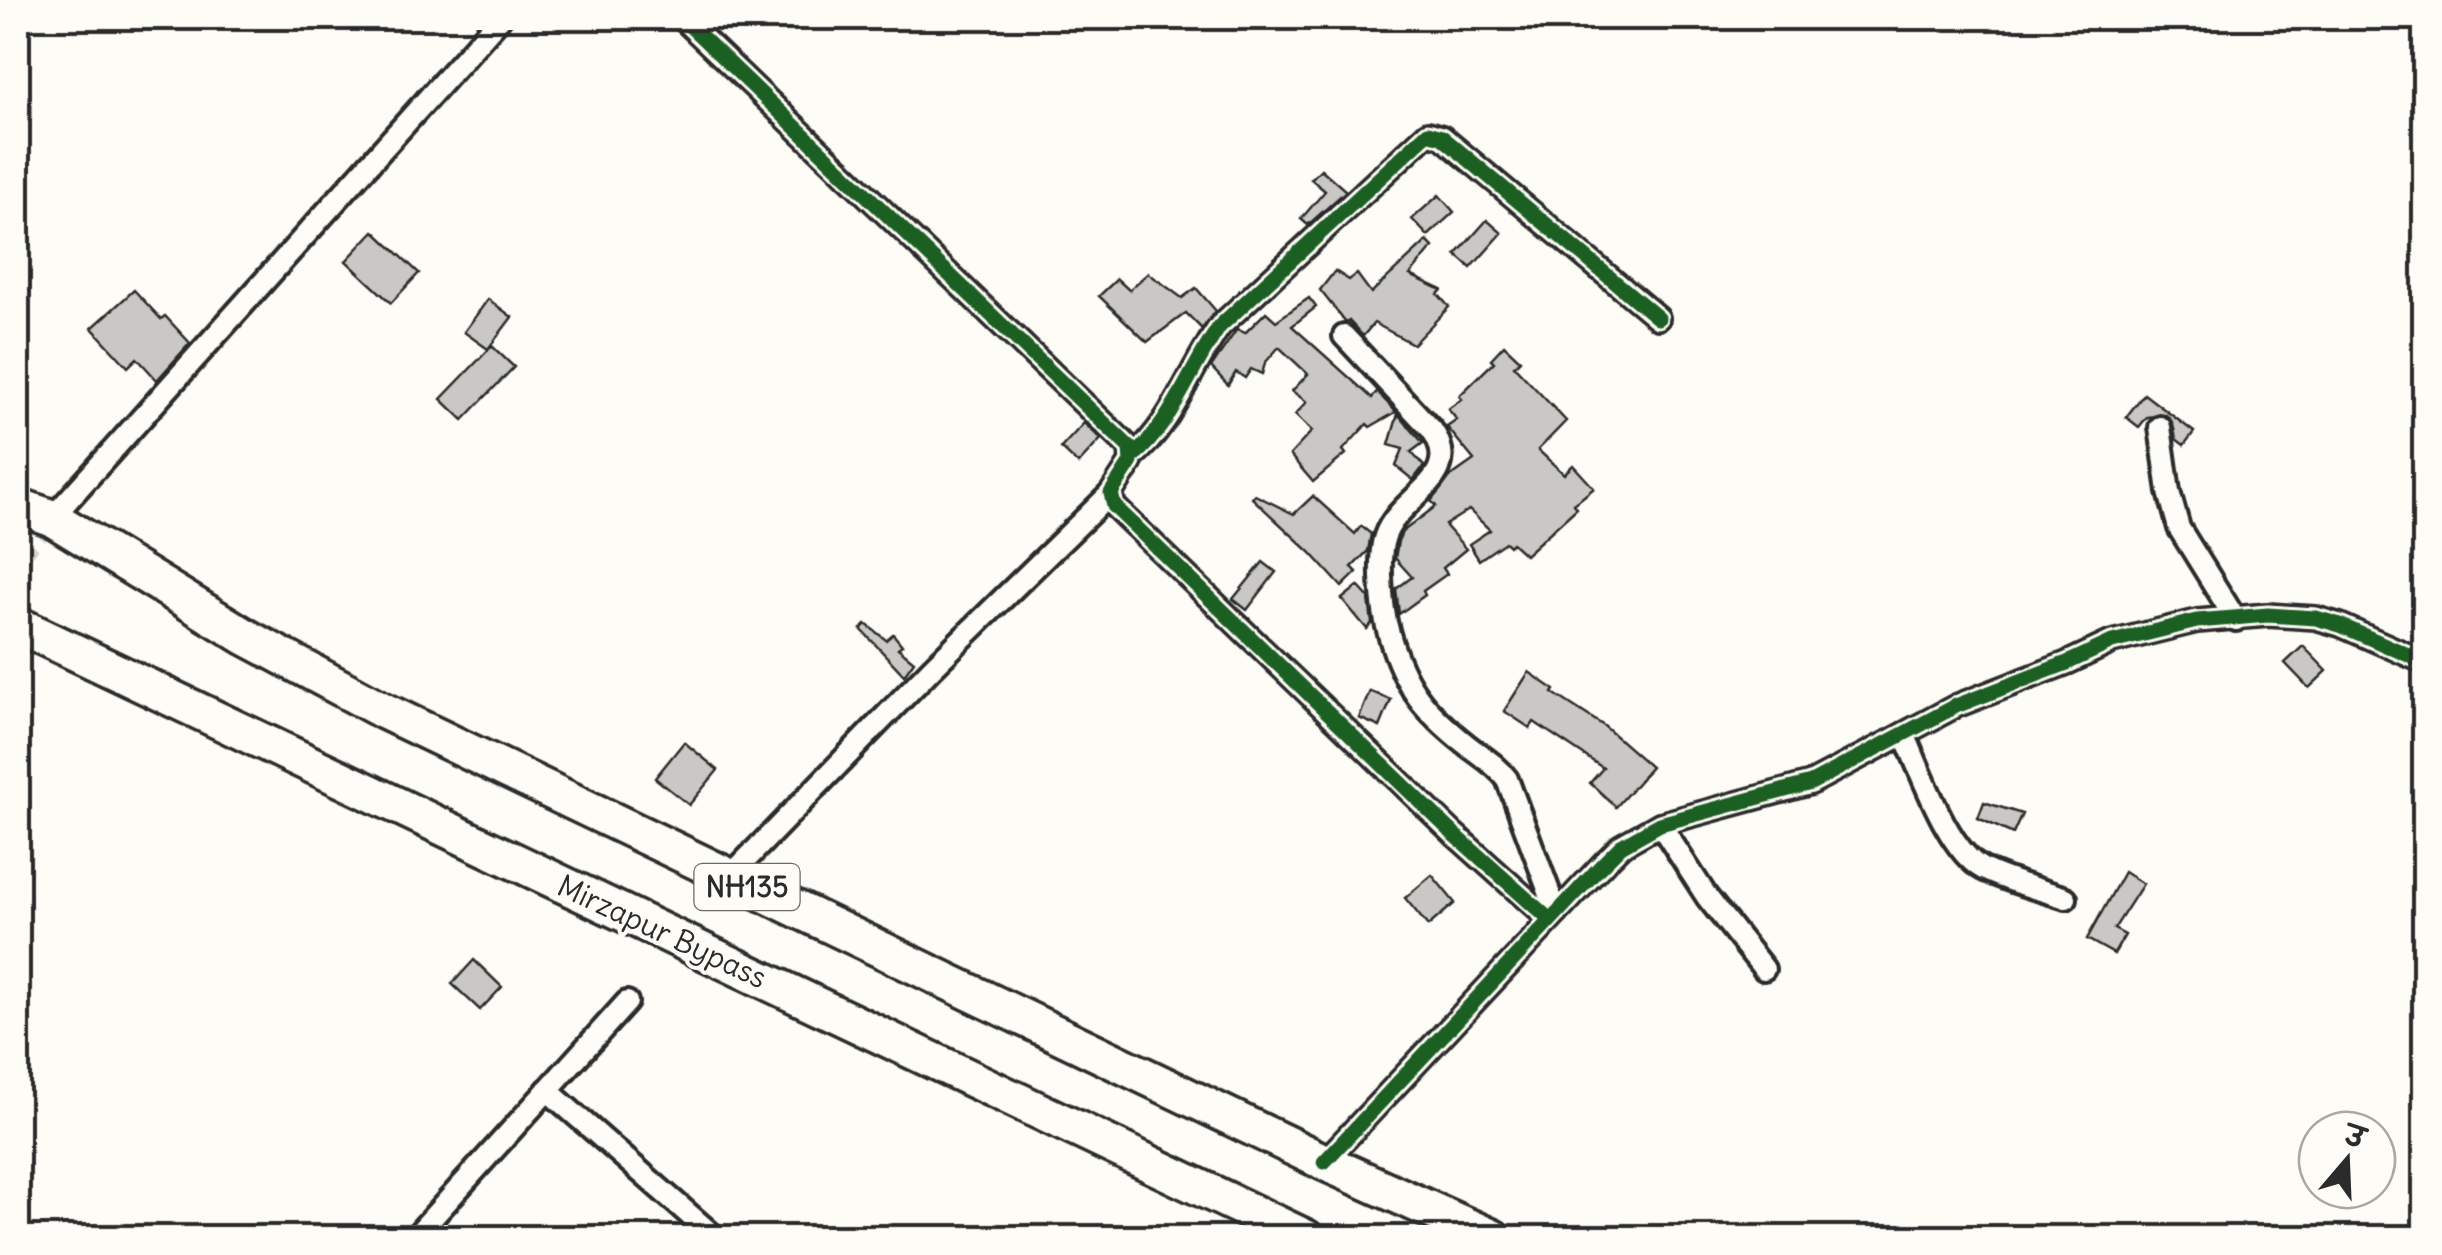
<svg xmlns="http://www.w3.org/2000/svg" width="2442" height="1255" viewBox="0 0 2442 1255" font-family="Delius,'Playpen Sans Deva',sans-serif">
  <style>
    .building { fill: #c9c8c4; stroke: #2b2b2b; stroke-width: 2.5 }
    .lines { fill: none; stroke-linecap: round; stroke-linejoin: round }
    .street-tunnel { stroke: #d3d2ce; stroke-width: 20; stroke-dasharray: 20 10; stroke-linecap: butt }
    .street-casing { stroke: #2b2b2b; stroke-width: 28 }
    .highway-casing { stroke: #2b2b2b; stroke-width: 42 }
    .street { stroke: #fdfcf7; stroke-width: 20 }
    .highway { stroke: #fdfcf7; stroke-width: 35 }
    .cycleway-casing { stroke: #fdfcf7; stroke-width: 21 }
    .cycleway { stroke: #1b5e20; stroke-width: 15 }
    .labels { text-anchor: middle; stroke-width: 8; stroke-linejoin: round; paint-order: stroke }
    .shield { fill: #fdfcf7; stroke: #6a6a68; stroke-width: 2.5 }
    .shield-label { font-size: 28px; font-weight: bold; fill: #2b2b2b }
    .street-label { font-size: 30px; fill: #2b2b2b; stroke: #fdfcf7 }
  </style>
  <rect width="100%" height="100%" fill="#fdfcf7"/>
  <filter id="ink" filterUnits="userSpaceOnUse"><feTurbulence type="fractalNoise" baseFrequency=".01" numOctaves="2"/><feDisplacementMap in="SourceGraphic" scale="20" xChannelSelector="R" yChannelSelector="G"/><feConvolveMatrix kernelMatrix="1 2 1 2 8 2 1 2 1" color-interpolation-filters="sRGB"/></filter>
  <g filter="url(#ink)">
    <g class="building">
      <path d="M 1321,169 L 1346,191 L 1308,225 L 1301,219 L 1325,191 L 1311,179 Z"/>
      <path d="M 1439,195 L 1454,212 L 1428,236 L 1412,219 Z"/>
      <path d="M 1487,220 L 1502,233 L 1471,268 L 1456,255 Z"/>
      <path d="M 374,231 L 419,273 L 391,303 L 346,261 Z"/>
      <path d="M 1427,241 L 1433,247 L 1410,275 L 1442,290 L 1438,294 L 1449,307 L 1413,344 L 1374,323 L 1363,336 L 1349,321 L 1346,323 L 1320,290 L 1335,271 L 1349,280 L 1357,274 L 1371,293 Z"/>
      <path d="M 1148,273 L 1182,298 L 1196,288 L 1216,311 L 1202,329 L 1186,313 L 1147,342 L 1099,296 L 1117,279 L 1129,290 Z"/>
      <path d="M 134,290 L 161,319 L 165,316 L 190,343 L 157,380 L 137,358 L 128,367 L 92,328 Z"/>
      <path d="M 1309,298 L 1316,307 L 1292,326 L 1372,398 L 1377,392 L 1396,412 L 1370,427 L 1367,424 L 1343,450 L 1346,454 L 1313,482 L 1290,455 L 1312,431 L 1295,415 L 1307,402 L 1292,391 L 1308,374 L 1279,347 L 1265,363 L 1262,374 L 1251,369 L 1245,378 L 1236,372 L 1228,385 L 1211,367 L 1237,329 L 1245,333 L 1266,312 L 1276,321 Z"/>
      <path d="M 488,299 L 512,317 L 488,349 L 464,332 Z"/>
      <path d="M 1504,345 L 1520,360 L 1514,366 L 1566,421 L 1538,450 L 1564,474 L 1573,465 L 1594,488 L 1574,504 L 1577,508 L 1525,555 L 1512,543 L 1509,546 L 1505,542 L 1479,560 L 1469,544 L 1490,530 L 1469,510 L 1445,525 L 1466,549 L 1443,568 L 1447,574 L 1423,591 L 1425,595 L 1399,614 L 1396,589 L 1412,577 L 1395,558 L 1398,541 L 1402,532 L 1436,506 L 1431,501 L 1450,477 L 1474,460 L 1447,427 L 1457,420 L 1448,409 L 1462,399 L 1459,396 L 1494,362 L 1491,359 Z"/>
      <path d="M 492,346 L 514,367 L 463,420 L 441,399 Z"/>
      <path d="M 2144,394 L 2194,432 L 2184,445 L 2176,439 L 2173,424 L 2166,415 L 2147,417 L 2139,427 L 2126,417 Z"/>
      <path d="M 1398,414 L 1423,443 L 1411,452 L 1424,466 L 1413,480 L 1396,466 L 1403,449 L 1389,445 Z"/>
      <path d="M 1084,423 L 1101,439 L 1078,464 L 1061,448 Z"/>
      <path d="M 1255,495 L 1294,514 L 1313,496 L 1355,534 L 1361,526 L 1371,534 L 1368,551 L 1352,567 L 1357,572 L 1342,587 L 1310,552 L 1252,498 Z"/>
      <path d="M 1263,562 L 1276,572 L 1247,610 L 1233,599 Z"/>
      <path d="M 1358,586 L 1369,598 L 1372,623 L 1367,629 L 1342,599 Z"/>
      <path d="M 866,624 L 886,640 L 893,634 L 902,645 L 898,648 L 914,661 L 904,675 L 861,629 Z"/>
      <path d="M 2303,646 L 2327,671 L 2309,688 L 2285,663 Z"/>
      <path d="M 1529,672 L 1555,690 L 1553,693 L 1604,726 L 1651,767 L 1616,807 L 1590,783 L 1603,768 L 1534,722 L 1530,728 L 1504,711 Z"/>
      <path d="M 1370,691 L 1391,700 L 1380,727 L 1359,718 Z"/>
      <path d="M 684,742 L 718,770 L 689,805 L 655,778 Z"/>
      <path d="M 1984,802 L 2022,814 L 2013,834 L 1978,818 Z"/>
      <path d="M 2124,872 L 2143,884 L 2114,929 L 2125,935 L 2114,954 L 2087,939 Z"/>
      <path d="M 1432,875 L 1455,903 L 1428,926 L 1405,898 Z"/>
      <path d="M 474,960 L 502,987 L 480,1010 L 452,984 Z"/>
    </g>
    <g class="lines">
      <path class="street-tunnel" d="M 18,558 L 52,518"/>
      <g class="street-casing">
        <g id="street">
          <path d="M 682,18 L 1130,448 L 1131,462 L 1111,493 L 1114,506 L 1454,834 L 1550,920"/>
          <path d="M 1344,336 L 1432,430 C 1466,479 1400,494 1385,536 C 1377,558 1382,611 1389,634 C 1404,687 1425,712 1467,745 C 1481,756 1496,764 1507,779 L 1557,913"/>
          <path d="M 2160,427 L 2169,492 L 2179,528 L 2236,620"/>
          <path d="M 1132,457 C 1172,425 1190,368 1220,326 L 1428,133 L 1442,137 L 1658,318"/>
          <path d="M 52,518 L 500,18"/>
          <path d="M 1904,734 C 1921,771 1947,850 1983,869 C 2009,882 2039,889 2066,898"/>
          <path d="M 1660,824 L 1707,897 L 1764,969"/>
          <path d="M 735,871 L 932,668 L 1111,493"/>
          <path d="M 547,1090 L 716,1238"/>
          <path d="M 1324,1162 L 1601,866 L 1621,846 L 1660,824 L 1811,783 L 1956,706 L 2067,663 L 2112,642 L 2197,621 L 2268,615 L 2316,618 L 2340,625 L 2424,662"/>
          <path d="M 414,1238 L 627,1002"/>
        </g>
      </g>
      <g class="highway-casing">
        <g id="highway">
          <path d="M 18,506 L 52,518 L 246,637 L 384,711 L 1324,1162 L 1493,1238"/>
          <path d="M 18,625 L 1306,1238"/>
        </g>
      </g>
      <use href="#street" class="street"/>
      <use href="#highway" class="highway"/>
      <g class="cycleway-casing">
        <g id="cycleway">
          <path d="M 682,18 L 1130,448 L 1131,462 L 1111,493 L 1114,506 L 1454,834 L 1550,920"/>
          <path d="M 1132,457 C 1172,425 1190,368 1220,326 L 1428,133 L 1442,137 L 1658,318"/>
          <path d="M 1324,1162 L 1601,866 L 1621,846 L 1660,824 L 1811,783 L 1956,706 L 2067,663 L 2112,642 L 2197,621 L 2268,615 L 2316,618 L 2340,625 L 2424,662"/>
        </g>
      </g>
      <use href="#cycleway" class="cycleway"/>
    </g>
  </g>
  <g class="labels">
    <rect class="shield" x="694.5" y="864" width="105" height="46" rx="8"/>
    <g class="shield-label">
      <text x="747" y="897">NH135</text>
    </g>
    <g class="street-label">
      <text transform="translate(662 932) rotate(25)" y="10">Mirzapur Bypass</text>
    </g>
  </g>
  <rect width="2442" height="1255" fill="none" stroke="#fdfcf7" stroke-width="60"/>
  <rect x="30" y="30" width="2382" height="1195" fill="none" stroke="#2b2b2b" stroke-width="4" filter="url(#ink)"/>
  <g transform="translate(2347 1160) rotate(19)"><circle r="48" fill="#fdfcf7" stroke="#a9a8a5" stroke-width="2.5"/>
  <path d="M0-8L18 38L0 25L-18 38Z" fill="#2b2b2b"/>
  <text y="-15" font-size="28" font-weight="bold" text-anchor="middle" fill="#2b2b2b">उ</text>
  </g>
</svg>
